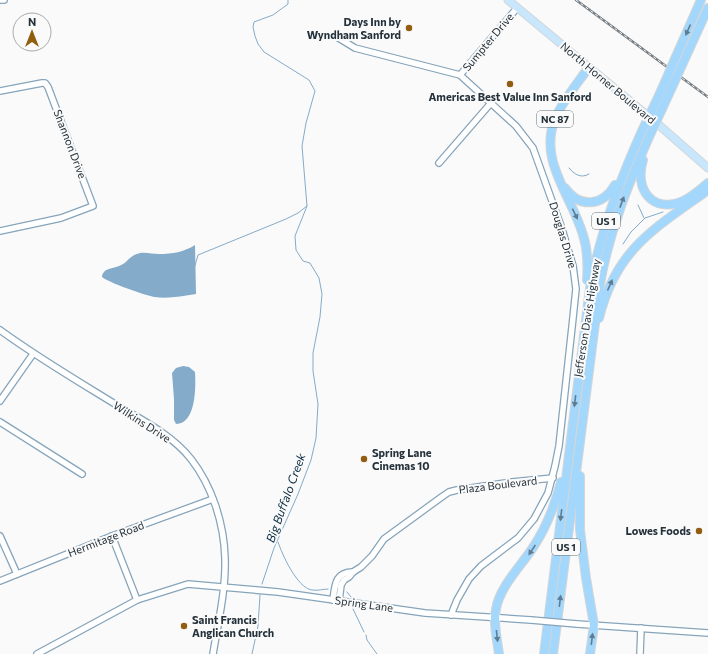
<svg xmlns="http://www.w3.org/2000/svg" width="708" height="654" viewBox="0 0 708 654" font-family="Commissioner,sans-serif">
  <style>
    .water { fill: #84abc9 }
    .lines { fill: none; stroke-linecap: round; stroke-linejoin: round }
    .stream { stroke: #84abc9; stroke-width: 1 }
    .minor-casing { stroke: #86a4ba; stroke-width: 8 }
    .major-casing { stroke: #d3d6d8; stroke-width: 9 }
    .highway-casing { stroke: #d3d6d8; stroke-width: 10 }
    .minor { stroke: #fff; stroke-width: 5.5 }
    .major { stroke: #c8e7fd; stroke-width: 7 }
    .highway { stroke: #a4d7fc; stroke-width: 8 }
    .rail-casing { stroke: #767e84; stroke-width: 2.5 }
    .rail { stroke: #fafafa; stroke-width: 1; stroke-dasharray: 3; stroke-linecap: butt }
    .minor-bridge-casing { stroke: #86a4ba; stroke-width: 8; stroke-linecap: butt }
    .highway-bridge-casing { stroke: #d3d6d8; stroke-width: 10; stroke-linecap: butt }
    .minor-bridge { stroke: #fff; stroke-width: 5.5 }
    .highway-bridge { stroke: #a4d7fc; stroke-width: 8 }
    .oneway { fill: #5e7c92 }
    .poi-dot { fill: #915d10; stroke: #fafafa; stroke-width: 1.5 }
    .labels { text-anchor: middle; stroke-width: 4; stroke-linejoin: round; paint-order: stroke }
    .shield { fill: #fafafa; stroke: #656e74; stroke-width: 1 }
    .shield-label { font-size: 10px; font-weight: bold; fill: #25323b }
    .poi-label { font-size: 11px; font-weight: bold; fill: #25323b; stroke: #fafafa; text-anchor: end }
    .street-label { font-size: 11px; fill: #25323b; stroke: #fafafa }
    .water-label { font-size: 12px; font-style: italic; fill: #0c2e43; stroke: #fafafa }
  </style>
  <rect width="100%" height="100%" fill="#fafafa"/>
  <g class="water">
    <path d="M 195,245 L 196,294 C 182,296 168,299 155,297 C 147,296 107,282 102,277 C 103,268 112,269 119,266 C 128,263 128,256 140,253 C 147,252 152,254 159,254 C 172,254 184,252 195,245 Z"/>
    <path d="M 183,366 L 189,367 L 195,372 C 196,387 196,424 176,424 L 174,420 L 174,399 L 172,373 L 176,368 Z"/>
  </g>
  <g class="lines">
    <g class="stream">
      <path d="M 569,168 C 574,174 581,179 589,174"/>
      <path d="M 638,205 L 644,218"/>
      <path d="M 623,244 L 631,232 L 645,218 L 663,212"/>
      <path d="M 194,269 L 198,255 L 286,219 L 298,213 L 307,206"/>
      <path d="M 278,542 C 282,554 297,588 312,590 C 317,591 324,589 328,589"/>
      <path d="M 262,584 L 274,548 L 298,494 L 311,460 L 316,438 L 318,404 L 313,371 L 313,353 L 320,317 L 322,294 L 319,278 L 310,263 L 303,261 L 296,250 L 295,236 L 307,206 L 302,146 L 306,123 L 315,91 L 309,80 L 264,52 L 258,44 L 255,36 L 253,27 L 254,22 L 273,15 L 288,4 L 288,0"/>
      <path d="M 347,592 L 351,597"/>
      <path d="M 353,609 L 364,632"/>
      <path d="M 366,635 L 367,640 L 377,654"/>
      <path d="M 252,654 L 258,626 L 260,595"/>
    </g>
    <g class="minor-casing">
      <g id="minor">
        <path d="M 0,0 L 4,0"/>
        <path d="M 337,37 L 355,48 L 460,75 L 516,126 L 533,148 L 561,226 L 573,266 L 576,289 L 572,327 L 559,446 L 555,466 L 548,493 L 534,519 L 518,538 L 481,566 L 469,579 L 457,600 L 451,615"/>
        <path d="M 460,75 L 517,8"/>
        <path d="M 0,91 L 42,83 L 45,83 L 48,87 L 93,206 L 61,218 L 0,231"/>
        <path d="M 439,163 L 491,103"/>
        <path d="M 0,330 C 37,357 76,380 115,404 C 141,419 172,435 191,459 C 212,486 224,523 225,558 C 226,590 218,623 213,654"/>
        <path d="M 0,401 L 33,354"/>
        <path d="M 0,422 L 82,474"/>
        <path d="M 0,536 L 17,574"/>
        <path d="M 112,536 L 137,600"/>
        <path d="M 0,581 L 112,536 L 213,499"/>
        <path d="M 333,600 C 335,585 335,572 353,572"/>
        <path d="M 339,601 L 341,585 L 344,580 L 349,577 L 353,572 L 361,567 L 372,556 L 384,539 L 443,496 L 449,492 L 457,490 L 512,482 L 553,478"/>
        <path d="M 577,624 L 708,633"/>
        <path d="M 37,654 L 137,600 L 188,584 L 278,592 L 425,613 L 531,620"/>
        <path d="M 640,654 L 641,628"/>
      </g>
    </g>
    <g class="major-casing">
      <path id="major" d="M 508,0 L 660,126 L 708,168"/>
    </g>
    <g class="highway-casing">
      <g id="highway">
        <path d="M 674,61 L 701,0"/>
        <path d="M 682,65 L 708,8"/>
        <path d="M 655,104 L 665,82"/>
        <path d="M 662,109 L 673,85"/>
        <path d="M 643,160 C 634,189 652,214 683,201 C 692,197 700,190 708,183"/>
        <path d="M 565,188 C 580,209 603,206 615,185"/>
        <path d="M 587,280 C 588,265 588,250 583,235 C 572,196 538,161 555,119 C 563,100 577,84 589,67"/>
        <path d="M 599,318 C 616,249 654,229 708,190"/>
        <path d="M 580,476 L 580,530 L 586,578 L 594,625 L 590,654"/>
        <path d="M 499,654 C 497,639 493,623 496,609 C 500,586 522,565 534,546 C 547,526 555,505 561,482"/>
        <path d="M 544,654 L 590,288 C 600,233 619,182 642,131"/>
        <path d="M 553,654 L 600,284 C 609,232 628,185 649,137"/>
      </g>
    </g>
    <use href="#minor" class="minor"/>
    <use href="#major" class="major"/>
    <use href="#highway" class="highway"/>
    <g class="rail-casing">
      <path id="rail" d="M 576,0 L 708,97"/>
    </g>
    <use href="#rail" class="rail"/>
    <g class="minor-bridge-casing">
      <path id="minor-bridge" d="M 531,620 L 577,624"/>
    </g>
    <g class="highway-bridge-casing">
      <g id="highway-bridge">
        <path d="M 665,82 L 674,61"/>
        <path d="M 673,85 L 682,65"/>
        <path d="M 642,131 L 655,104"/>
        <path d="M 649,137 L 662,109"/>
      </g>
    </g>
    <use href="#minor-bridge" class="minor-bridge"/>
    <use href="#highway-bridge" class="highway-bridge"/>
  </g>
  <defs><path id="oneway-solid" d="M-6-.8H1V-3.2L6.5 0L1 3.2V.8H-6Z"/></defs>
  <g class="oneway">
    <use href="#oneway-solid" transform="translate(688 30) rotate(114)"/>
    <use href="#oneway-solid" transform="translate(622 202) rotate(-70)"/>
    <use href="#oneway-solid" transform="translate(575 214) rotate(64)"/>
    <use href="#oneway-solid" transform="translate(610 285) rotate(-66)"/>
    <use href="#oneway-solid" transform="translate(575 401) rotate(97)"/>
    <use href="#oneway-solid" transform="translate(561 515) rotate(97)"/>
    <use href="#oneway-solid" transform="translate(532 550) rotate(124)"/>
    <use href="#oneway-solid" transform="translate(560 601) rotate(-83)"/>
    <use href="#oneway-solid" transform="translate(497 636) rotate(84)"/>
    <use href="#oneway-solid" transform="translate(592 639) rotate(-83)"/>
  </g>
  <g class="poi-dot">
    <circle cx="409" cy="28" r="4"/>
    <circle cx="510" cy="84" r="4"/>
    <circle cx="364" cy="459" r="4"/>
    <circle cx="699" cy="531" r="4"/>
    <circle cx="184" cy="626" r="4"/>
  </g>
  <g class="labels">
    <g class="shield">
      <rect x="537" y="111" width="36" height="16" rx="3"/>
      <rect x="592" y="213" width="28" height="16" rx="3"/>
      <rect x="552" y="539" width="28" height="16" rx="3"/>
    </g>
    <g class="shield-label">
      <text x="555" y="123">NC 87</text>
      <text x="606" y="225">US 1</text>
      <text x="566" y="551">US 1</text>
    </g>
    <g class="poi-label">
      <text x="401" y="26">Days Inn by<tspan x="401" dy="13">Wyndham Sanford</tspan></text>
      <text x="510" y="101" text-anchor="middle">Americas Best Value Inn Sanford</text>
      <text x="372" y="457" text-anchor="start">Spring Lane<tspan x="372" dy="13">Cinemas 10</tspan></text>
      <text x="691" y="535">Lowes Foods</text>
      <text x="192" y="624" text-anchor="start">Saint Francis<tspan x="192" dy="13">Anglican Church</tspan></text>
    </g>
    <g class="street-label">
      <text transform="translate(488 42) rotate(-50)" y="4">Sumpter Drive</text>
      <text transform="translate(608 83) rotate(40)" y="4">North Horner Boulevard</text>
      <text transform="translate(70 144) rotate(69)" y="4">Shannon Drive</text>
      <text transform="translate(563 235) rotate(73)" y="4">Douglas Drive</text>
      <text transform="translate(587 318) rotate(-81)" y="4">Jefferson Davis Highway</text>
      <text transform="translate(142 422) rotate(33)" y="4">Wilkins Drive</text>
      <text transform="translate(498 485) rotate(-7)" y="4">Plaza Boulevard</text>
      <text transform="translate(106 539) rotate(-21)" y="4">Hermitage Road</text>
      <text transform="translate(364 604) rotate(8)" y="4">Spring Lane</text>
    </g>
    <g class="water-label">
      <text transform="translate(286 498) rotate(-70)" y="4">Big Buffalo Creek</text>
    </g>
  </g>
  <g transform="translate(32 32)"><circle r="19" fill="#fafafa" stroke="#a5aaae"/>
  <path d="M0-3L7 15L0 10L-7 15Z" fill="#915d10"/>
  <text y="-6" font-size="11" font-weight="bold" text-anchor="middle" fill="#25323b">N</text>
  </g>
</svg>
